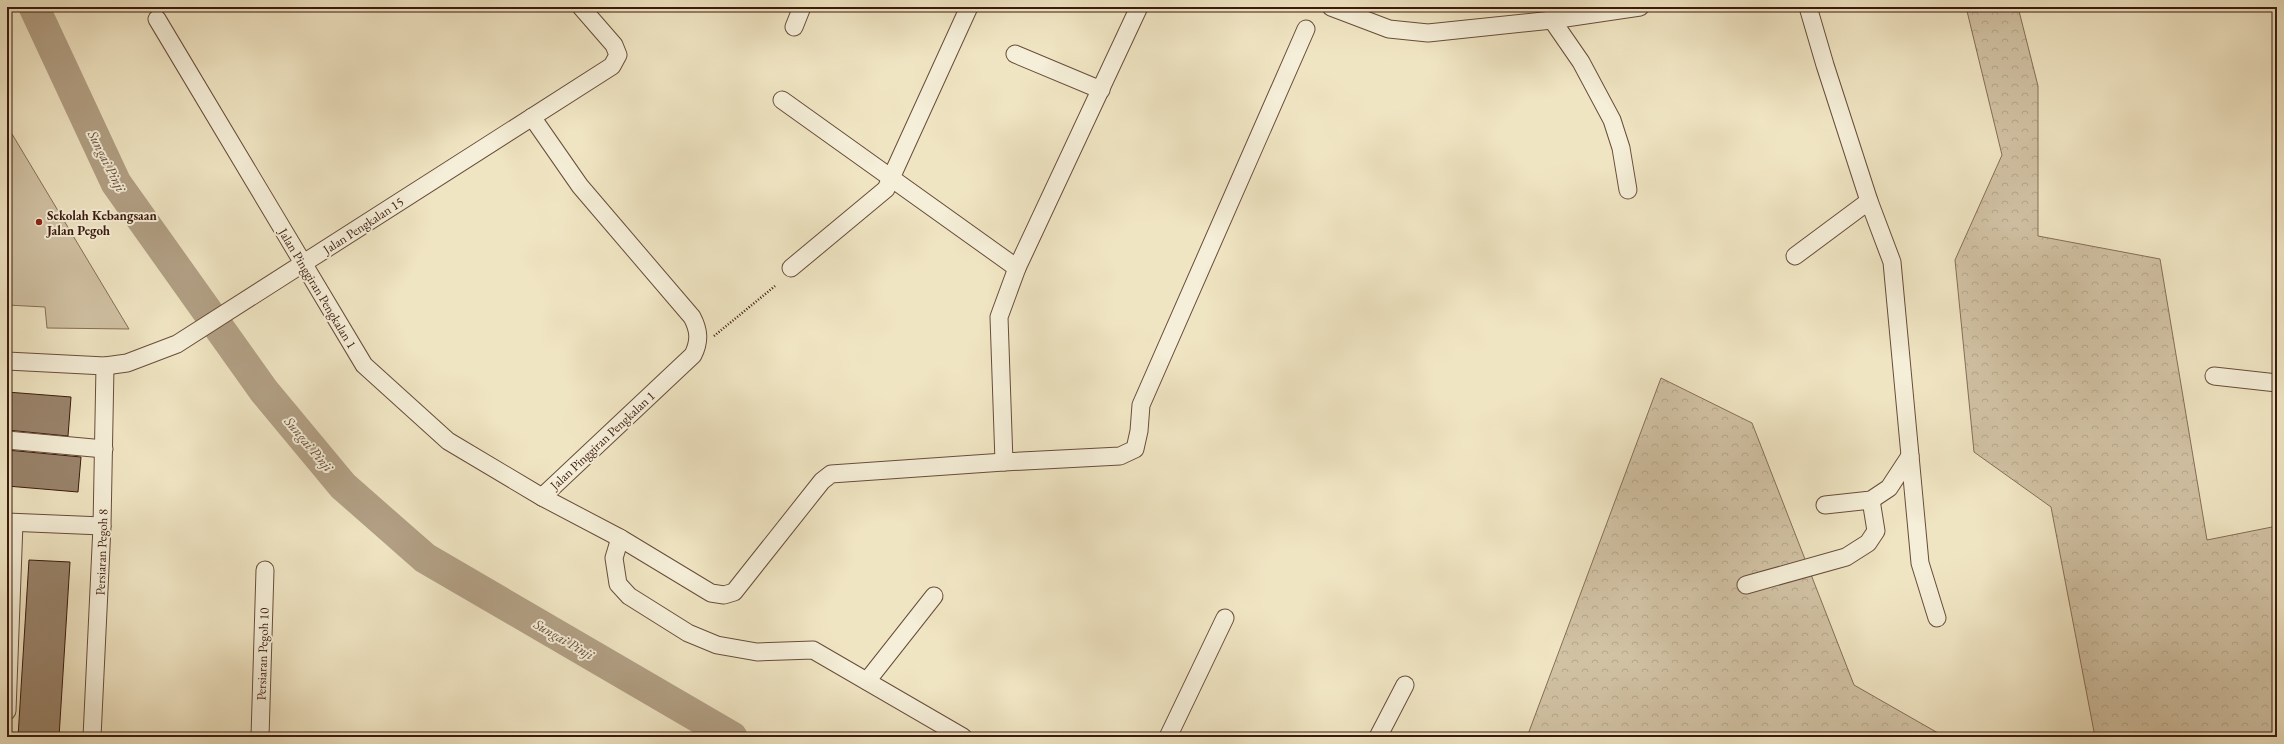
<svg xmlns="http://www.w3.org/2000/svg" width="2284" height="744" viewBox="0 0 2284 744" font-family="'EB Garamond',serif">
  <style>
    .forest { fill: url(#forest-crowns); stroke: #866e58 }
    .green { fill: #d1c2a4; stroke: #866e58 }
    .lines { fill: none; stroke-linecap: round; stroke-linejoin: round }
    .river { stroke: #b2a085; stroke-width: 31 }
    .building { fill: #99846c; stroke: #3b1a0d }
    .minor-casing { stroke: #684d3a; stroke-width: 19 }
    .path { stroke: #3b1a0d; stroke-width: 2.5; stroke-dasharray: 1 2; stroke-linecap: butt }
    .minor { stroke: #f5eed8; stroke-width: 17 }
    .poi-dot { fill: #8f2418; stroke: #f5eed8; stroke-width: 1.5 }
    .labels { text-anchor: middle; stroke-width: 4; stroke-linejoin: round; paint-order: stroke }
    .poi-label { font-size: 13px; font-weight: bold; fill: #3b1a0d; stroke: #f5eed8; text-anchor: start }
    .street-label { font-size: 13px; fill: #3b1a0d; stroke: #f5eed8 }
    .water-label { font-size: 14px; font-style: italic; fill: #654937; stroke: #f5eed8 }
  </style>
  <defs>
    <pattern id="forest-crowns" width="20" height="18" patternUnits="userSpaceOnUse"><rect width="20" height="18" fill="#d1c2a4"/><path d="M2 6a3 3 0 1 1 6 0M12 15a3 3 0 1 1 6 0" fill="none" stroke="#b4a68c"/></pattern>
  </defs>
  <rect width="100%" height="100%" fill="#f0e5c3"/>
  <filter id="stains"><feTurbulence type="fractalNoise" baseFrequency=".005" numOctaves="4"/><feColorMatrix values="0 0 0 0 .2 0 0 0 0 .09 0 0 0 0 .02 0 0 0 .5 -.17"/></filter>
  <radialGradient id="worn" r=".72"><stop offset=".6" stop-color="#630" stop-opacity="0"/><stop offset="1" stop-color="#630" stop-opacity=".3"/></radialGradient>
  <g class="forest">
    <path d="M 1966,7 L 2018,7 L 2038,86 L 2038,236 L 2160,259 L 2207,540 L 2277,526 L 2277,737 L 2093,737 L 2095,737 L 2051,507 L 1974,452 L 1955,260 L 2002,155 Z"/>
    <path d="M 1661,378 L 1752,423 L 1854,685 L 1945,737 L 1527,737 Z"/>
  </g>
  <path class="green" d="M 7,134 L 12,134 L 129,329 L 47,328 L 45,307 L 7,305 Z"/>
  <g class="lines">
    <path class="river" d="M 34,7 L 116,183 L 264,391 L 343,486 L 425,558 L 732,737"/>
  </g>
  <g class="building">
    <path d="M 7,392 L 71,397 L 68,436 L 7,430 Z"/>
    <path d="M 7,450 L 81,457 L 78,492 L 7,486 Z"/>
    <path d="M 29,560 L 70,562 L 59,737 L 18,737 Z"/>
  </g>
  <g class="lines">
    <g class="minor-casing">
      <g id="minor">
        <path d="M 1331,7 L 1389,29 L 1428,33 L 1552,20 L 1640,7"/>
        <path d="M 1808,7 L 1825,65 L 1869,201 L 1892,262 L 1920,563 L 1937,618"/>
        <path d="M 157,19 L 364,365 L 448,441 L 542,497 L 693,355 C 700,341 699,330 692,317 L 580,186 L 532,117"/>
        <path d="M 1552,20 L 1581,62 L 1612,120 L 1621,148 L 1628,190"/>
        <path d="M 794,27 L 802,7"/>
        <path d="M 1015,54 L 1101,90"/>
        <path d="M 782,100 L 1017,268"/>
        <path d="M 1795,256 L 1869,201"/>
        <path d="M 791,268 L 886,189 L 969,7"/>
        <path d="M 7,361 L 105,366 L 127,363 L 177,344 L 612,66 L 618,55 L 614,45 L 581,7"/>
        <path d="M 2214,376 L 2277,383"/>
        <path d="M 7,440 L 104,449"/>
        <path d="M 1004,462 L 999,317 L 1017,268 L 1139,7"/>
        <path d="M 542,497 L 620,538 L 711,593 L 724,595 L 734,592 L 822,481 L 831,474 L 1004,462 L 1120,456 L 1135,449 L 1139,431 L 1141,405 L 1306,29"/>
        <path d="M 1825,505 L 1871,500 L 1889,488 L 1910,456"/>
        <path d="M 7,522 L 102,526"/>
        <path d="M 620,538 L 614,558 L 618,584 L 629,596 L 688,633 L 717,645 L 757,652 L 813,650 L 963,737"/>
        <path d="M 1746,585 L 1846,557 L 1868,543 L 1876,531 L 1871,500"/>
        <path d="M 867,681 L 934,596"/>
        <path d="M 7,711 L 14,523"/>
        <path d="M 92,737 L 102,526 L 105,366"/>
        <path d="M 260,737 L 265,570"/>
        <path d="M 1168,737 L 1225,618"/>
        <path d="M 1378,737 L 1405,685"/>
      </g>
    </g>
    <path class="path" d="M 714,336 L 775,286"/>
    <use href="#minor" class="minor"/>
  </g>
  <circle class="poi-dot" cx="39" cy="222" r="4"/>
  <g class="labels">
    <g class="poi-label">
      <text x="47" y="220">Sekolah Kebangsaan<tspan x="47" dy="15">Jalan Pegoh</tspan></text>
    </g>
    <g class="street-label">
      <text transform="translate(363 225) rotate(-33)" y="5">Jalan Pengkalan 15</text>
      <text transform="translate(318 288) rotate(59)" y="5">Jalan Pinggiran Pengkalan 1</text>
      <text transform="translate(602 440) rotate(-43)" y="5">Jalan Pinggiran Pengkalan 1</text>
      <text transform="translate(101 552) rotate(-88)" y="5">Persiaran Pegoh 8</text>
      <text transform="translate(262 654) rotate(-88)" y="5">Persiaran Pegoh 10</text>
    </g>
    <g class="water-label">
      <text transform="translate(107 161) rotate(63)" y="5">Sungai Pinji</text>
      <text transform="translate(309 444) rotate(50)" y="5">Sungai Pinji</text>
      <text transform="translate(564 639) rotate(30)" y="5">Sungai Pinji</text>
    </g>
  </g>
  <rect width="2284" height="744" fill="none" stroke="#f0e5c3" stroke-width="24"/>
  <rect x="8" y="8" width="2268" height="728" fill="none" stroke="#3b1a0d" stroke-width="2"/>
  <rect x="12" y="12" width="2260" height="720" fill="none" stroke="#3b1a0d"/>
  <rect width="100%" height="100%" filter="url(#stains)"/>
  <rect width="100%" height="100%" fill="url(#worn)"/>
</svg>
